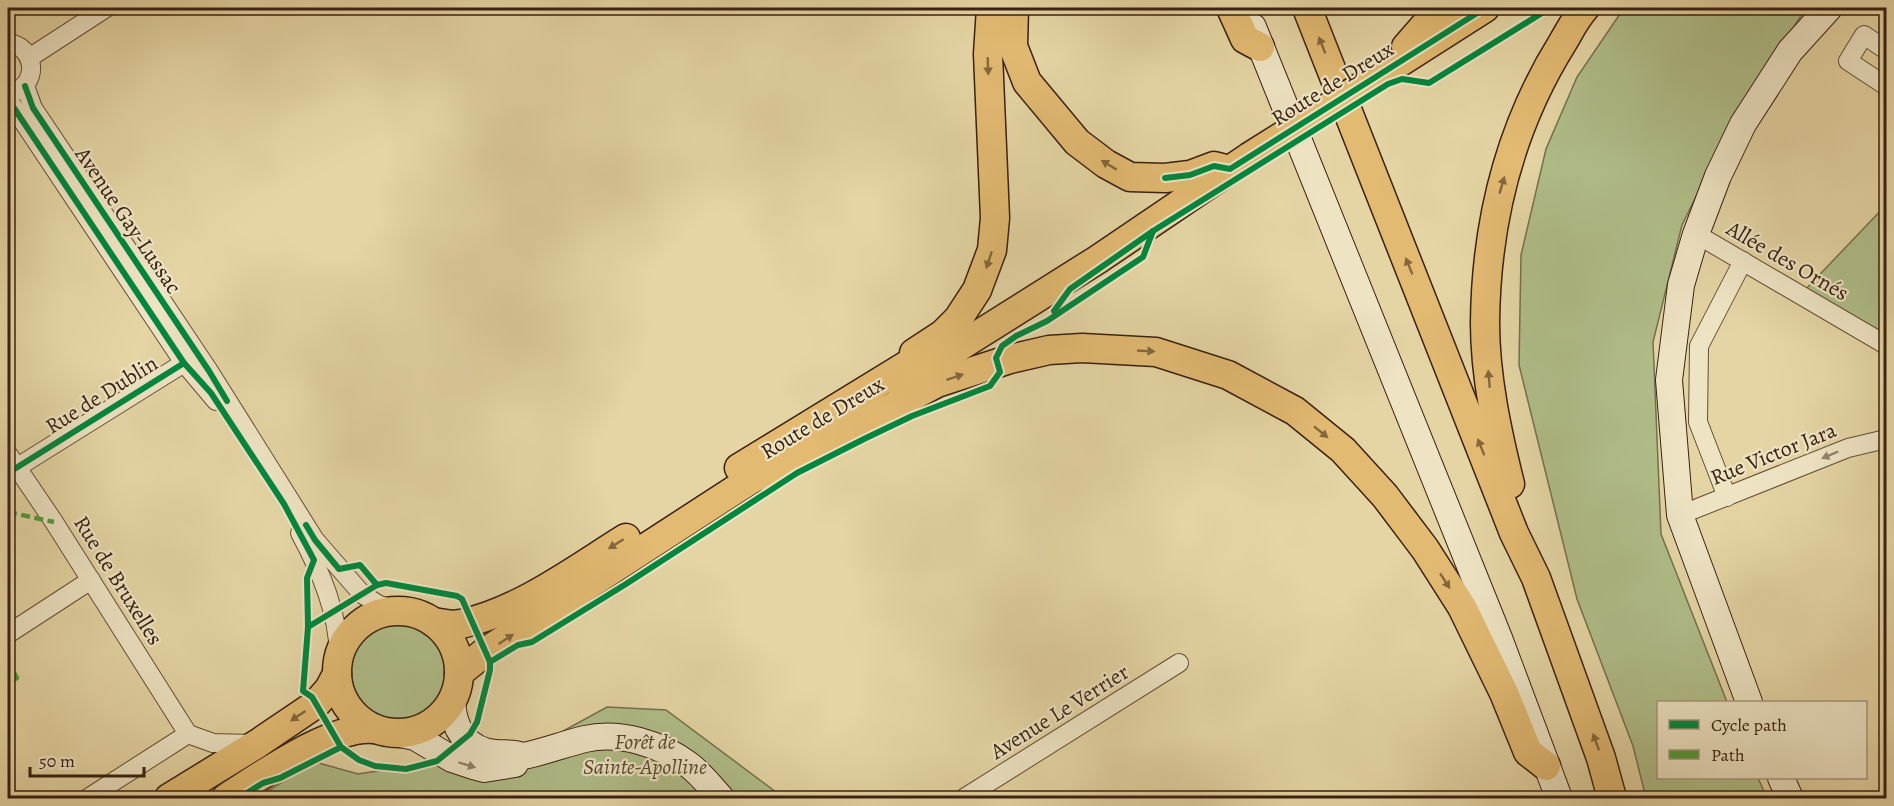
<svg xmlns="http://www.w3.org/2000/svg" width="1894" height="806" viewBox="0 0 1894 806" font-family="Alegreya,serif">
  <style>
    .green { fill: #b0be89; stroke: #74704d; stroke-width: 1.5 }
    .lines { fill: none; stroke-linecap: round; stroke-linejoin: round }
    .street-casing { stroke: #644e36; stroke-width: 20 }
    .secondary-casing { stroke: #392111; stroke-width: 28 }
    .primary-casing { stroke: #392111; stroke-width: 31 }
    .street { stroke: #eee4c4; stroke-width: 18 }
    .secondary { stroke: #eee4c4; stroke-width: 26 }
    .primary { stroke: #e2ba72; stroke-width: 28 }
    .primary-bridge-casing { stroke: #392111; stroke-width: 31; stroke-linecap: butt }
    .primary-bridge { stroke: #e2ba72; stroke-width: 28 }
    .quiet { stroke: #529b3c; stroke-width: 4.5; stroke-dasharray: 9 4.5; stroke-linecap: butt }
    .cycleway-casing { stroke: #eee4c4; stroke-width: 10 }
    .cycleway { stroke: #00873e; stroke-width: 6 }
    .oneway { fill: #85663d }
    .oneway2 { fill: #94826a }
    .labels { text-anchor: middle; stroke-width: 4.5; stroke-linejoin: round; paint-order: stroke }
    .street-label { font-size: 22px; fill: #392111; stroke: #eee4c4 }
    .park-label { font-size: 22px; font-style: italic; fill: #57482f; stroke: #eee4c4 }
  </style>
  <rect width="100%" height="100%" fill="#e5d5a4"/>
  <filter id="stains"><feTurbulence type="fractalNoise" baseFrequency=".00333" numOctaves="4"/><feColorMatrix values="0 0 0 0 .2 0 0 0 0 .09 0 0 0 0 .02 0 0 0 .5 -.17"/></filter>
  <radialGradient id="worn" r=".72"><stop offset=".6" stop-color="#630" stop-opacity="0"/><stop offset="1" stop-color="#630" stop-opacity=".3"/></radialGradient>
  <g class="green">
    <path d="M 1624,8 L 1806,8 L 1731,125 L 1682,225 L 1653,342 L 1661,534 L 1727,702 L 1658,702 L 1658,778 L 1758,778 L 1767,798 L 1646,798 L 1633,746 L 1577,599 L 1519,365 L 1521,255 L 1546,149 L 1577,77 Z"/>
    <path d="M 1886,205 L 1886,336 L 1804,291 Z"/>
    <circle cx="399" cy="675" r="51"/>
    <path d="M 607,707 L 666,710 L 784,798 L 256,798 L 315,762 L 358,774 L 534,747 Z"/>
  </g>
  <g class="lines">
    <g class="street-casing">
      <g id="street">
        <path d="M 8,43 C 35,46 40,82 14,92"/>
        <path d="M 1886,50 L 1864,35 L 1848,61 L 1886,86"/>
        <path d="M 29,58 L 106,8"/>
        <path d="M 25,86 L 33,108 L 209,371 L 315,540 L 362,594 L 379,605 L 404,611"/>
        <path d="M 8,99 L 184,363 L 216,401"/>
        <path d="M 1696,234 L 1886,345"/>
        <path d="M 8,454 L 54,522 L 188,734 L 213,743 L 253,744"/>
        <path d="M 8,473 L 184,363"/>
        <path d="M 1727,497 L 1698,422 L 1699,346 L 1743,261"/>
        <path d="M 1680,515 L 1848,448 L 1886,439"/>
        <path d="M 300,533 C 321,572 338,612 339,656"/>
        <path d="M 8,634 L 91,580"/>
        <path d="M 88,798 L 188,734"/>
        <path d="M 964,798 L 1179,663"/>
      </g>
    </g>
    <g class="secondary-casing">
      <g id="secondary">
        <path d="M 1253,27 L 1499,638 L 1559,798"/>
        <path d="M 452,700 C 453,727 465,750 495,753 C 506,754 513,752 523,756 C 544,752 564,744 585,739 C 620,731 661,744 689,765 C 701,774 711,787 721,798"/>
        <path d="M 1749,702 L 1680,515 L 1669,380 L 1681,285 L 1696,234 L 1718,176 L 1743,124 L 1790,51 L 1829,8"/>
        <path d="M 395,733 L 415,737 L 452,759 L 473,766 L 484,769 L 515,764"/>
        <path d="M 1781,778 L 1790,798"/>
      </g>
    </g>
    <g class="primary-casing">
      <g id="primary">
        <path d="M 1014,8 L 1013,46 L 1027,82 L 1077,142 L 1106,164 L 1130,177 L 1165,178 L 1190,175 L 1214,166 L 1222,168"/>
        <path d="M 1231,8 L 1245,39 L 1260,47"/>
        <path d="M 1307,8 L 1514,533 L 1536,578 L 1601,758 L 1612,798"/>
        <path d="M 1406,47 L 1440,8"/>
        <path d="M 1380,75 L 1485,8"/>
        <path d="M 914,353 L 943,334 L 958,319 L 977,290 L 992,250 L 995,218 L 988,54 L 991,8"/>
        <path d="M 900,384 L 1097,260 L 1249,157"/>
        <path d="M 739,468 L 912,362"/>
        <path d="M 753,478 L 786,466 L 815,448 L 937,383 L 1010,359 L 1049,350 L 1082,348 L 1156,352 L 1228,375 L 1295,411 L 1343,450 L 1385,496 L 1425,549 L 1462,607 L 1504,693 L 1528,752 L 1546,766"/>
        <path d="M 1510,484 C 1497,432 1485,376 1485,323 C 1486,222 1509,128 1563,42 C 1570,30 1576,18 1585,8"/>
        <circle cx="398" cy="672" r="61"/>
        <path d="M 433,622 L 453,625 L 461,624 C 522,610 573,571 626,538"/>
        <path d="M 459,673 L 485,652 L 767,469"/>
        <path d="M 169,798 L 257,744 L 316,704 L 329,689 L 337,674"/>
        <path d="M 226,798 C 261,776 333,724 375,729"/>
      </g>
    </g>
    <use href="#street" class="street"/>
    <use href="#secondary" class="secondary"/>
    <use href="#primary" class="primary"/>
    <g class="primary-bridge-casing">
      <path id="primary-bridge" d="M 1249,157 L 1380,75"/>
    </g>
    <use href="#primary-bridge" class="primary-bridge"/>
    <g class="quiet">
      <path d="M 8,512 L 54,522"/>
      <path d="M 8,661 L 17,678 L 8,683"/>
    </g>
    <g class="cycleway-casing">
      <g id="cycleway">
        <path d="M 25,86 L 33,108 L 209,371 L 227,401"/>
        <path d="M 8,99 L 184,363 L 211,393 L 284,504 L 314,560 L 307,578 L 308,627 L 303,691 L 312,697 L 341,747 L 359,760 L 375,766 L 406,769 L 437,761 L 470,734 L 477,722 L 490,670 L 490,662 L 462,599 L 457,596 L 386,583 L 377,585 L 308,627"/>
        <path d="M 1165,178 L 1190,175 L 1214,166 L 1230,169 L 1485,8"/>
        <path d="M 1054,311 L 1070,289 L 1153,231 L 1388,84 L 1402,79 L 1429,83 L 1550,8"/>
        <path d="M 8,473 L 184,363"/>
        <path d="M 306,525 L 315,540 L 339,569 L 360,565 L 377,585"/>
        <path d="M 490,662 L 518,645 L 532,642 L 626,584 L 797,473 L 866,438 L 912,416 L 990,386 L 1000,372 L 996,358 L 1002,346 L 1016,336 L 1047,321 L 1143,257 L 1153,231"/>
        <path d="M 239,798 L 263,783 L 280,778 L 341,747"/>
      </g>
    </g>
    <use href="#cycleway" class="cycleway"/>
  </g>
  <defs><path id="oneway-solid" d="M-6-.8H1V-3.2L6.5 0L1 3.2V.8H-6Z" transform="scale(1.5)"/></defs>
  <g class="oneway">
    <use href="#oneway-solid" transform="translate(1322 45) rotate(-112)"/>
    <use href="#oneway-solid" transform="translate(988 66) rotate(88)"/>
    <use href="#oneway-solid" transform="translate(1109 165) rotate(-149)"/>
    <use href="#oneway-solid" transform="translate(1502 185) rotate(-74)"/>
    <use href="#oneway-solid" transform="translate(989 260) rotate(108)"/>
    <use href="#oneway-solid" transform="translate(1409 266) rotate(-112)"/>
    <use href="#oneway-solid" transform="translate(1146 351) rotate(3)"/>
    <use href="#oneway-solid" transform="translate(955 377) rotate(-18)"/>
    <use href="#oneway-solid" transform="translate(1489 379) rotate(-95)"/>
    <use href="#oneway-solid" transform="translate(1321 432) rotate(39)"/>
    <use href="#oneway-solid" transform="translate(1481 447) rotate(-112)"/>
    <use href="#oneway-solid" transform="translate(616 544) rotate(148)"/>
    <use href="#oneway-solid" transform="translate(1445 581) rotate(57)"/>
    <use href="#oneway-solid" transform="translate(506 639) rotate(-33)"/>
    <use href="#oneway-solid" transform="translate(298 716) rotate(146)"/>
    <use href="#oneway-solid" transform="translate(1596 742) rotate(-110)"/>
  </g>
  <g class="oneway2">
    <use href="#oneway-solid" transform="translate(1830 455) rotate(157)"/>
    <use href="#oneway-solid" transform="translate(467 765) rotate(17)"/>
  </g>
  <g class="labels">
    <g class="street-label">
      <text transform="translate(1332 83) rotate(-32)" y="8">Route de Dreux</text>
      <text transform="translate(129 220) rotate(56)" y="8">Avenue Gay-Lussac</text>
      <text transform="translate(1788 260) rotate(30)" y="8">Allée des Ornés</text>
      <text transform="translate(101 394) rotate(-32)" y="8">Rue de Dublin</text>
      <text transform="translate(822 417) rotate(-31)" y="8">Route de Dreux</text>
      <text transform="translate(1773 453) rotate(-22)" y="8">Rue Victor Jara</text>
      <text transform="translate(119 580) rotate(58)" y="8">Rue de Bruxelles</text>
      <text transform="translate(1059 711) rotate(-32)" y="8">Avenue Le Verrier</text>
    </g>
    <g class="park-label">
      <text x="645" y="749">Forêt de<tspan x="645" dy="25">Sainte-Apolline</tspan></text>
    </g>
  </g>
  <rect width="1894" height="806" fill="none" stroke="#e5d5a4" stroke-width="30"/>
  <rect x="9" y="9" width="1876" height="788" fill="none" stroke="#392111" stroke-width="3"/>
  <rect x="15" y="15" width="1864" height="776" fill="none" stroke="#392111" stroke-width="1.5"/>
  <rect x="1657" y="701" width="210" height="78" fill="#eee4c4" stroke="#a6967c" stroke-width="1.5"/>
  <rect x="1669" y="720" width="30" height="9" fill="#00873e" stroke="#a6967c" stroke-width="1.5"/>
  <text x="1711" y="731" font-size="18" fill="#392111">Cycle path</text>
  <rect x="1669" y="750" width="30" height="9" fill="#529b3c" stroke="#a6967c" stroke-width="1.5"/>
  <text x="1711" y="761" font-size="18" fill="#392111">Path</text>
  <path d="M30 767v9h114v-9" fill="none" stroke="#392111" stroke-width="3"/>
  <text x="39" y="767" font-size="18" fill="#392111" stroke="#eee4c4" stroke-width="4.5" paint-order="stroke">50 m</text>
  <rect width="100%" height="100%" filter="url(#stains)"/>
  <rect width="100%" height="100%" fill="url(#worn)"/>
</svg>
